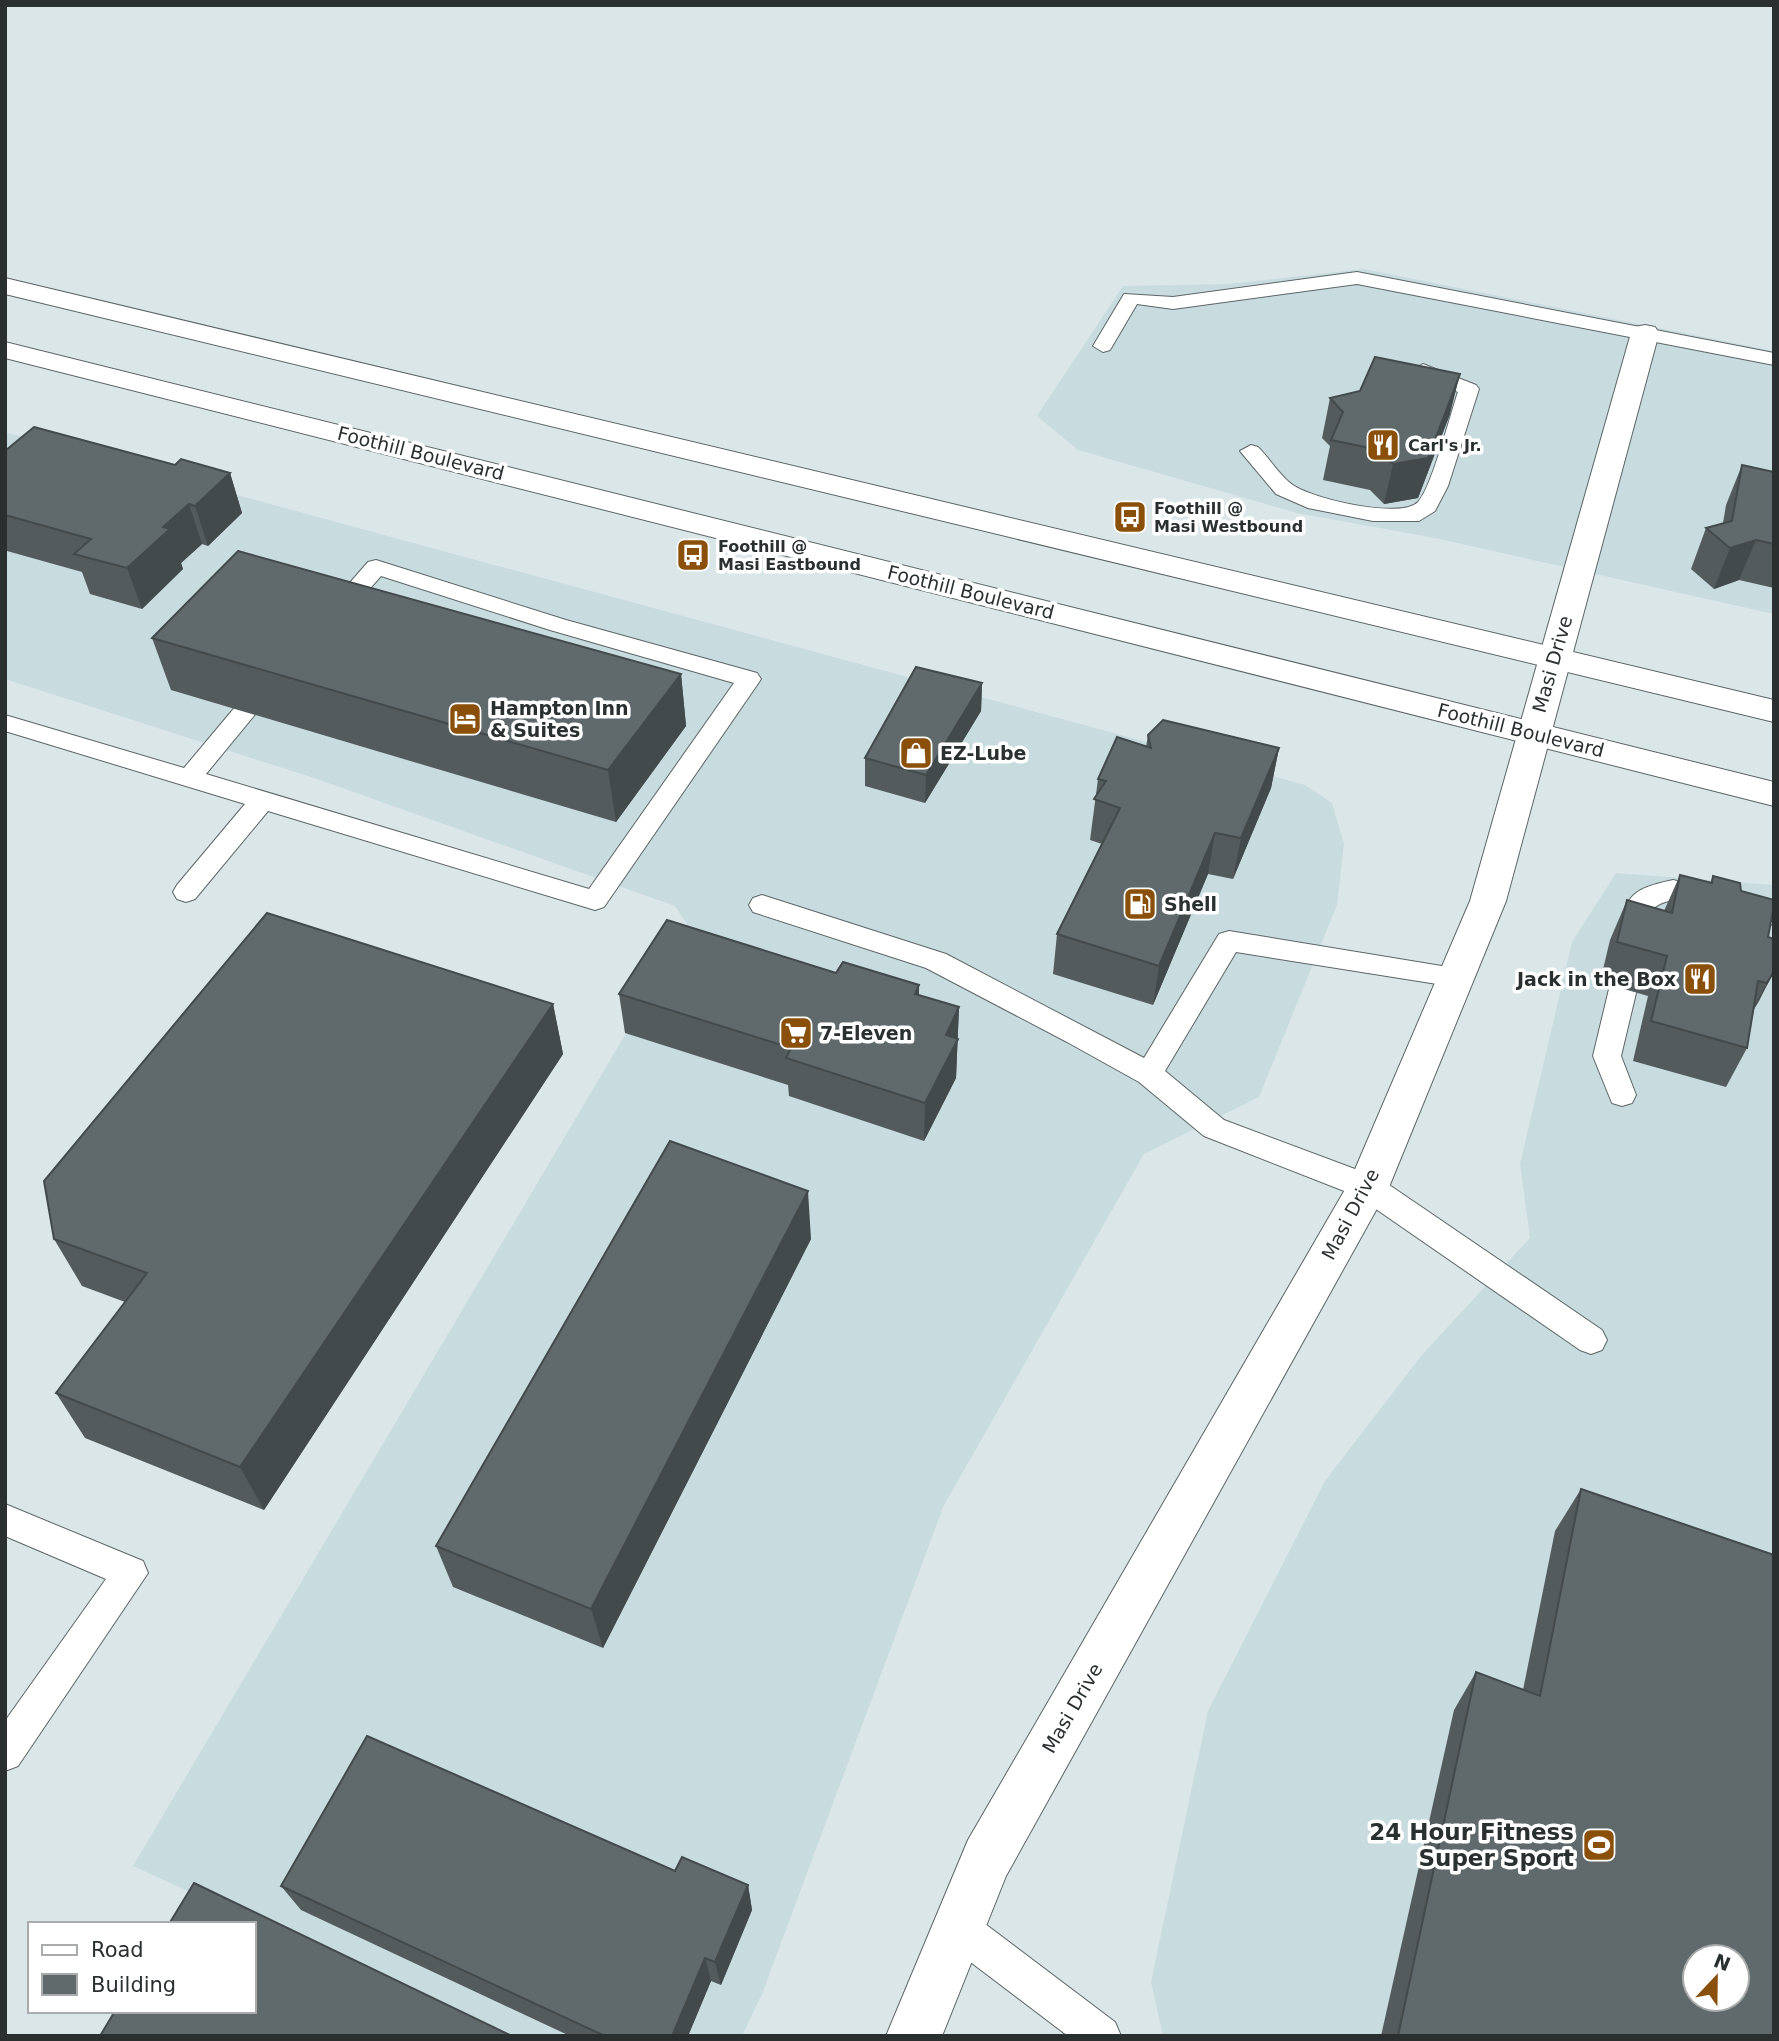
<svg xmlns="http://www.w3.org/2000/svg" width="1779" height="2041" font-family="'DejaVu Sans',sans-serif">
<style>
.built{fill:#c8dbdf;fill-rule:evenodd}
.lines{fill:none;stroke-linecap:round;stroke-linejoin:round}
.lane-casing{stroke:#5c6567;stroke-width:2}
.street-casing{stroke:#5c6567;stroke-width:2}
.primary-casing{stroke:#5c6567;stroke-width:2}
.lane{fill:#fff;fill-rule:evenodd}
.street{fill:#fff;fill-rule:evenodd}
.primary{fill:#fff;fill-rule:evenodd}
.wall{fill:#535b5d}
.shaded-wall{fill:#434a4c}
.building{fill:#606a6c;stroke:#434a4c;stroke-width:2;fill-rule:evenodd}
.labels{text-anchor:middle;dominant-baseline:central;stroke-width:7;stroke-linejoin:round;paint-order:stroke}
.far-poi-label{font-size:16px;font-weight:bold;fill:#2a2f2f;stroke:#fff;text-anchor:start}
.street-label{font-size:19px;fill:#2a2f2f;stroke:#fff}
.poi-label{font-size:19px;font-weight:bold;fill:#2a2f2f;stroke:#fff;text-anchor:start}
.near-poi-label{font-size:23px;font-weight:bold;fill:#2a2f2f;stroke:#fff;text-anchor:end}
</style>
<rect width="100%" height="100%" fill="#dbe6e8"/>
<path class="built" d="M1364,269L1774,351V614L1435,538L1297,513L1078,450L1037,416L1123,286L1229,284Z
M5,432L1305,785L1332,803L1344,844L1337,905L1259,1097L1144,1154L944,1505L762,1994L742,2036H504L133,1866L689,927L675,906L314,778L5,679Z
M1616,873L1774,885V2036H1163L1151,1982L1208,1711L1325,1481L1421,1356L1530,1238L1520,1164L1572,942ZM1695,1957H1737V1999H1695Z"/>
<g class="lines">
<defs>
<path id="lane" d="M1357,272L1774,353V365L1357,284L1173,309L1137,304L1110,350L1103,352L1093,346L1124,294L1173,297Z
M1423,364L1476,385L1479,389L1448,486L1435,511L1419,521H1373L1308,508L1276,494L1240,451L1251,445L1258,447C1269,458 1278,473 1290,483C1307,498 1401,520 1418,502C1432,487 1450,415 1458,392L1416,374L1413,370Z
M376,560L566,620L757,673L761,679L757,685L604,907L595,910L268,811L195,899L186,902L177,899L173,892L177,885L245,804L5,731V715L184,768L236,706H254L257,712L206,774L589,889L734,683L550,630L381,576L343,619H327L323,614L327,609L368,562Z
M1673,880L1774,905V925L1673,900C1638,907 1655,924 1642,948L1632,951L1622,948L1618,941C1626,897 1627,890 1673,880Z
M762,895L946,954L1144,1058L1219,934L1229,931L1466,970L1470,977L1466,984L1456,987L1236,952L1165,1071L1224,1120L1379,1178L1602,1330L1607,1340L1602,1350L1591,1354L1580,1350L1357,1196L1204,1136L1139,1082L1067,1042L926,968L753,912L749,905L753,898Z
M1623,979L1633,982L1637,989L1621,1056L1636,1095L1632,1103L1622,1106L1612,1103L1593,1056L1609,989L1613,982Z
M5,1504L143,1561L148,1573L18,1766L5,1771V1721L106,1579L5,1536Z
M958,1908L972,1914L1115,2022L1121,2036H1068L944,1942L938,1928L944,1914Z"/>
<path id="street" d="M1645,325L1655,327L1659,333L1506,901L1389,1187L1006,1876L942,2036H886L968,1840L1350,1181L1470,901L1631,333L1635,327Z"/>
<path id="primary" d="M5,278L1774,700V722L5,294Z
M5,342L1774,782V806L5,358Z"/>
</defs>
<use href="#lane" class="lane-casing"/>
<use href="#street" class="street-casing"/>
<use href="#primary" class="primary-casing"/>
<use href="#lane" class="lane"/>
<use href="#street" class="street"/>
<use href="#primary" class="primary"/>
</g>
<path class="wall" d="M1330,398L1450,414L1418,498L1384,504L1370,490L1323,480L1330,446L1322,438Z
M5,451L175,465L230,473L242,513L208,546L202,544L181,563L183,569L142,609L90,594L82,572L7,551L5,553Z
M1742,465L1774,472V588L1739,580L1714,589L1691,569L1706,528L1723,523L1726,505Z
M152,638L681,674L686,726L616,822L171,690Z
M982,683L981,711L925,803L865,786V758Z
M1148,735L1279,748L1271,788L1233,879L1208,874L1153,1005L1053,974L1057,934L1102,844L1090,840L1098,779L1146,747Z
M1680,875L1710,883L1713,876L1741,891L1768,937L1774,972L1754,1009L1747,1048L1726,1087L1633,1061L1648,996L1600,982L1610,940L1627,900L1664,911Z
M836,973L919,995L959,1007L956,1078L924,1141L789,1096L788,1085L625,1033L619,994Z
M553,1004L563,1054L264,1510L85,1438L56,1393L125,1302L82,1286L54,1239Z
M811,1239L603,1648L453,1587L436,1546Z
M1581,1489L1774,2036H1381L1454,1710L1476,1672L1523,1690L1555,1531Z
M675,1871L748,1885L752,1910L721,1985L711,1981L688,2036H570L301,1910L281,1886Z"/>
<path class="shaded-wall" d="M1460,374L1450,414L1418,498L1384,504L1393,464Z
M230,473L242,513L208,546L195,506Z
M189,504L202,544L181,563L183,569L142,609L127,568L163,527Z
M1756,540L1739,580L1714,589L1730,548Z
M681,674L686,726L616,822L608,770Z
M982,683L981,711L925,803L926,775Z
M1279,748L1271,788L1233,879L1241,838Z
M1215,833L1208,874L1153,1005L1159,966Z
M1774,971L1759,1001L1746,1022L1767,983Z
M919,985V1024L915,994Z
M553,1004L563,1054L264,1510L240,1467Z
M959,1007L956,1078L924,1141L925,1103L946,1035Z
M808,1191L811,1239L603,1648L591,1609Z
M748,1885L752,1910L721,1985L715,1962Z
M705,1958L711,1981L688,2036H672Z"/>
<path class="building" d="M1375,357L1460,374L1428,458L1393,464L1379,450L1331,440L1343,412L1330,398L1360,391Z
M34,427L175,465L181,459L230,473L195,506L189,504L163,527L170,529L127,568L74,554L91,539L5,515V451Z
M1742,465L1774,472V544L1756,540L1730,548L1706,528L1732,521Z
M238,551L681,674L608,770L152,638Z
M916,667L982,683L926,775L865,758Z
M1163,720L1279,748L1241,838L1215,833L1159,966L1057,934L1120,808L1094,799L1106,781L1098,779L1117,737L1151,748L1148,735Z
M1680,875L1712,883L1713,876L1740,883L1741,891L1774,900V906L1768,937L1774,939V971L1767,983L1758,981L1747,1048L1651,1021L1667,956L1617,942L1627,900L1672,913Z
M267,913L553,1004L240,1467L56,1393L147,1273L54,1239L44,1181Z
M667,920L836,973L843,962L919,985L915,994L959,1007L946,1035L958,1039L925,1103L786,1058L791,1048L619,994Z
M670,1141L808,1191L591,1609L436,1546Z
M1581,1489L1774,1555V2036H1398L1476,1672L1540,1696ZM1695,1957H1737V1999H1695Z
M367,1736L675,1871L682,1857L748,1885L715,1962L705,1958L672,2036H605L281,1886Z
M194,1883L512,2036H100L115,2011H254V1924H169Z"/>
<defs>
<symbol id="restaurant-square" viewBox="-11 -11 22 22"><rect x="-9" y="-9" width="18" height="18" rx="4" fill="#8a4f09" stroke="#fff"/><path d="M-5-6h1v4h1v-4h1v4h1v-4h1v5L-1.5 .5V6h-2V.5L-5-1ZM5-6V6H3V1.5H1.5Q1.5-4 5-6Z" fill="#fff"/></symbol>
<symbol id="bus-square" viewBox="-11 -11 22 22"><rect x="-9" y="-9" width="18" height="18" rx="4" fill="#8a4f09" stroke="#fff"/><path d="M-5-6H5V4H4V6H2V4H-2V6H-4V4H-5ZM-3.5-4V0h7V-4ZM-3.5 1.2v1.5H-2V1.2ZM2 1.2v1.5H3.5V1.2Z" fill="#fff"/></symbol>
<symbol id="hotel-square" viewBox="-11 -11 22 22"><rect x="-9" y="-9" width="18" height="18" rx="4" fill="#8a4f09" stroke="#fff"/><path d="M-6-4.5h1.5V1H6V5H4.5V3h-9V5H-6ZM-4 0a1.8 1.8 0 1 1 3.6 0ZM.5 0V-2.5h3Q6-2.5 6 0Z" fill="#fff"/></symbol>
<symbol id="shop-square" viewBox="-11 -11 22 22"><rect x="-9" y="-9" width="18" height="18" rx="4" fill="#8a4f09" stroke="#fff"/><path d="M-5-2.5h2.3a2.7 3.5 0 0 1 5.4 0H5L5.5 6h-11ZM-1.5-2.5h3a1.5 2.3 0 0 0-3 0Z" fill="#fff"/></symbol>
<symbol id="fuel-square" viewBox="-11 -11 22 22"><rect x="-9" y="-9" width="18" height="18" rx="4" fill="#8a4f09" stroke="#fff"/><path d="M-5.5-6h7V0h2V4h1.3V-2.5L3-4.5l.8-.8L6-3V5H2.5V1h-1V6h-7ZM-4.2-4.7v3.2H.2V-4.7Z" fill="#fff"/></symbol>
<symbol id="supermarket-square" viewBox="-11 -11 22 22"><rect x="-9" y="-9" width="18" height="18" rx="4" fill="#8a4f09" stroke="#fff"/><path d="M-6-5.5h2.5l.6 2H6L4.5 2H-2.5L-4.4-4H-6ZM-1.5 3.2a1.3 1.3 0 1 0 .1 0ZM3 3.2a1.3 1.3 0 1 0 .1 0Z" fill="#fff"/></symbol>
<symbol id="stadium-square" viewBox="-11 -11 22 22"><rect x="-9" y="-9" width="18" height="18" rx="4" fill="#8a4f09" stroke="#fff"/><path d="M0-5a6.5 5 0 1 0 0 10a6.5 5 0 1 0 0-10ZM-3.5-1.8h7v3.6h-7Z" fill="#fff"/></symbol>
</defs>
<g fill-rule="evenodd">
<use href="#restaurant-square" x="1364" y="426" width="38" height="38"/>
<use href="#bus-square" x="1111" y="498" width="38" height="38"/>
<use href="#bus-square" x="674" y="536" width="38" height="38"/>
<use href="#hotel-square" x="446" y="700" width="38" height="38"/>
<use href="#shop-square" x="897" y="734" width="38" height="38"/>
<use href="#fuel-square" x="1121" y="885" width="38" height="38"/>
<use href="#restaurant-square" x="1681" y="960" width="38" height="38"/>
<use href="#supermarket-square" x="777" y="1014" width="38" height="38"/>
<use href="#stadium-square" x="1580" y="1826" width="38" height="38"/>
</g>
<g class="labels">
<g class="far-poi-label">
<text x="1408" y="445">Carl's Jr.</text>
<text x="1154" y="508">Foothill @<tspan x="1154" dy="18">Masi Westbound</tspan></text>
<text x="718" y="546">Foothill @<tspan x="718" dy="18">Masi Eastbound</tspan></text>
</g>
<g class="street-label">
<text transform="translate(421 453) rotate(14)">Foothill Boulevard</text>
<text transform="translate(971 592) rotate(14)">Foothill Boulevard</text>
<text transform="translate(1552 664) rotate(-74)">Masi Drive</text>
<text transform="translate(1521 730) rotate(14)">Foothill Boulevard</text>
<text transform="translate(1350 1214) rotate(-62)">Masi Drive</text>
<text transform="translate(1072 1708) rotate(-60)">Masi Drive</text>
</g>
<g class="poi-label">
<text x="490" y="708">Hampton Inn<tspan x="490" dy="22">&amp; Suites</tspan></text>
<text x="940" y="753">EZ-Lube</text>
<text x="1164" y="904">Shell</text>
<text x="1676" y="979" text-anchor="end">Jack in the Box</text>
<text x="820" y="1033">7-Eleven</text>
</g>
<g class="near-poi-label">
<text x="1574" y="1832">24 Hour Fitness<tspan x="1574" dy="26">Super Sport</tspan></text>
</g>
</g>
<rect width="1779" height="2041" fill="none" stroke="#2a2f2f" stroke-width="14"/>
<rect x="28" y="1922" width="228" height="91" fill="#ffffff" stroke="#aaacac" stroke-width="2"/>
<rect x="42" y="1945" width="35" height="10" fill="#ffffff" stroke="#aaacac" stroke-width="2"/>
<text x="91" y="1957" font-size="21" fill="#2a2f2f">Road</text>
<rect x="42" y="1974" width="35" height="21" fill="#606a6c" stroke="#aaacac" stroke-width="2"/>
<text x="91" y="1992" font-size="21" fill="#2a2f2f">Building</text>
<g transform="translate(1716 1978) rotate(22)"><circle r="33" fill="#ffffff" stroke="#aaacac" stroke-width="2"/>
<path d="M0-5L12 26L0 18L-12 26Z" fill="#8a4f09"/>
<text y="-10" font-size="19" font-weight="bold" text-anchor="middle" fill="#2a2f2f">N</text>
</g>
</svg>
